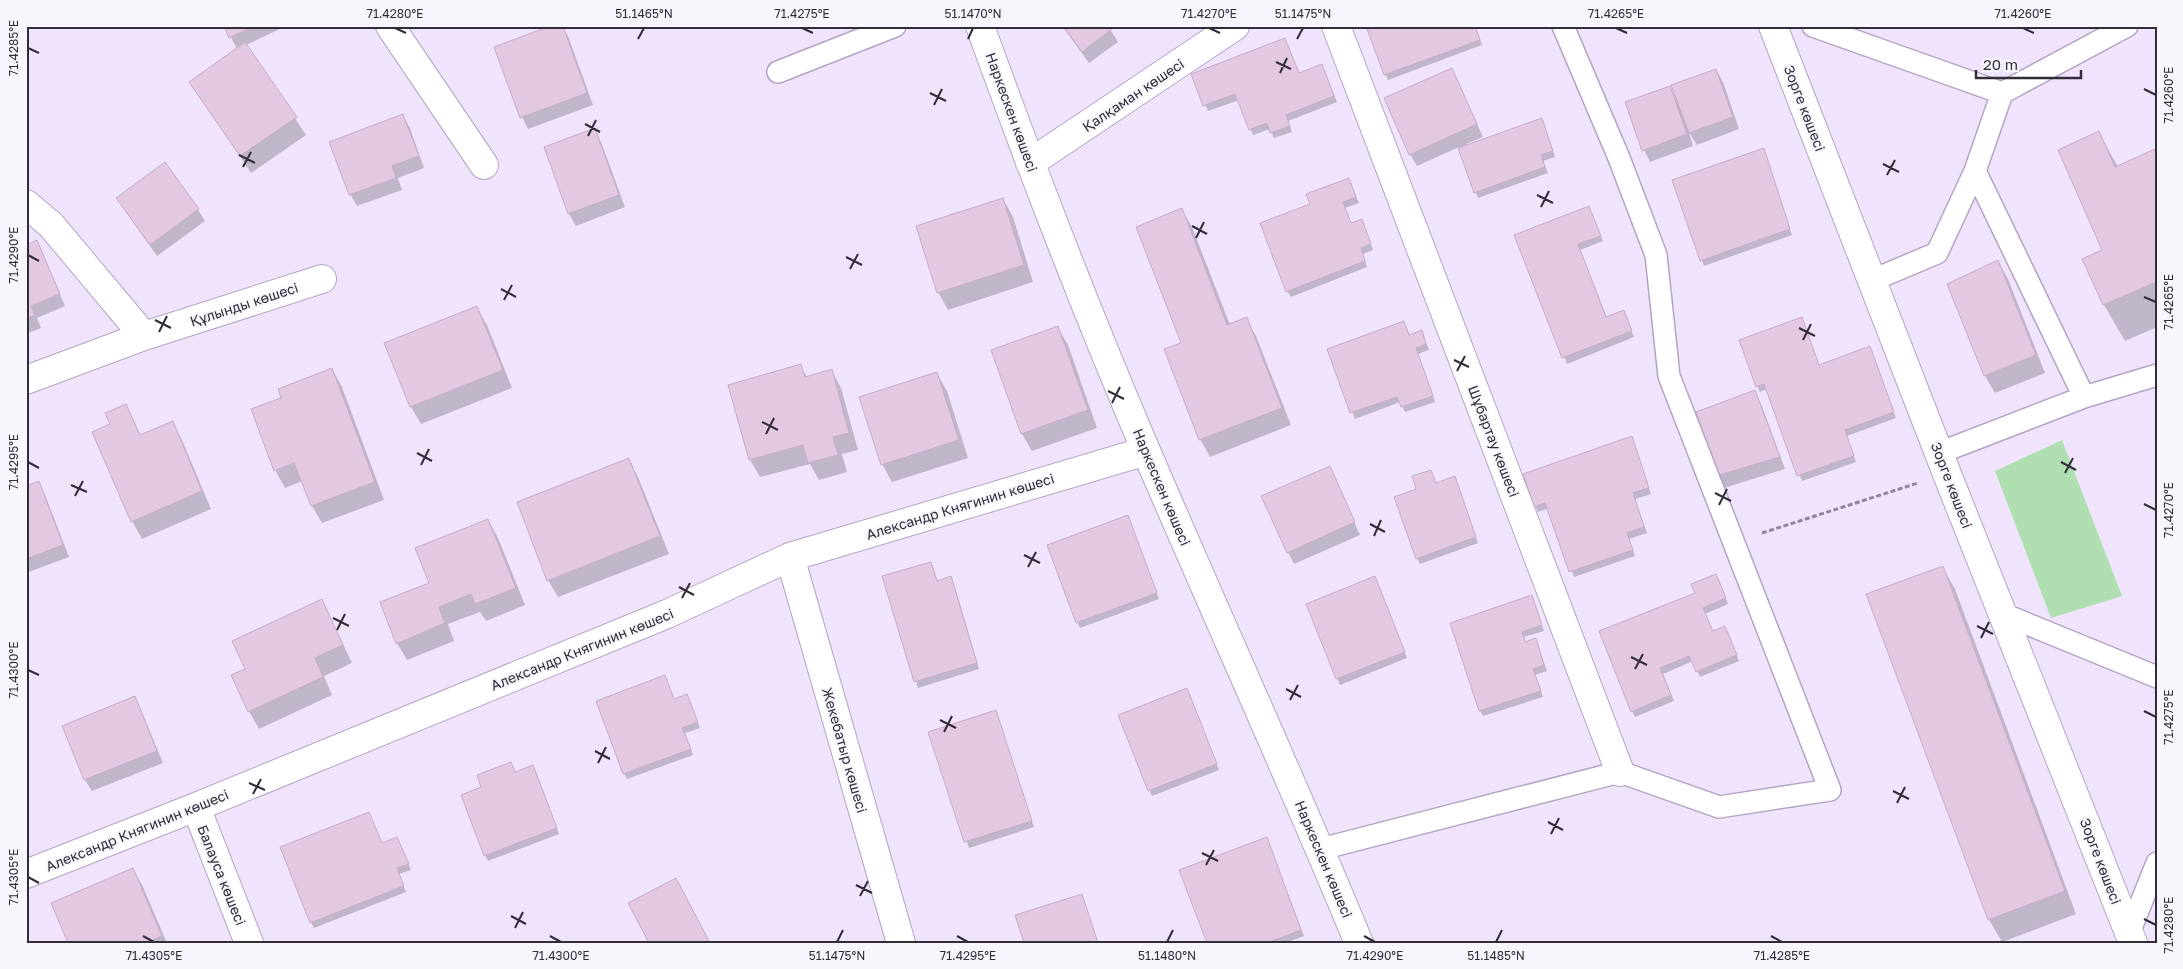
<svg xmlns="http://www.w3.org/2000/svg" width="2183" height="969" font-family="'Golos Text',sans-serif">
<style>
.green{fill:#afdfb0}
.shadow{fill:#0003}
.building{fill:#e2c8e1;stroke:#c6acc6}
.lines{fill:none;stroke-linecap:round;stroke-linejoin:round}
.lane-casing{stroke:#b3a5c3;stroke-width:24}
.street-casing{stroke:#b3a5c3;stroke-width:30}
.path{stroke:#8f8699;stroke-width:3;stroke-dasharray:5 2.5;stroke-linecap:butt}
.lane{stroke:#fff;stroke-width:21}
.street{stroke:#fff;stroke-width:28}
.ticks{fill:none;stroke:#312c38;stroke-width:2}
.labels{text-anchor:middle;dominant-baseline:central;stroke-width:4;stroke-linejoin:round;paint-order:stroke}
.street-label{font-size:14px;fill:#312c38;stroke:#f8f5fc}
.neatline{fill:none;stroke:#312c38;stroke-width:2}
.ticks-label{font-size:12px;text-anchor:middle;fill:#312c38}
</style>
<rect width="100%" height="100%" fill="#f0e4fd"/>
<path class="green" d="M2062,440L2122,596L2051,618L1995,471Z"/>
<path class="shadow" d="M225,26H286L246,45L306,135L251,173L190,82L237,49Z
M562,26L568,36L593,105L528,129L522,117Z
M1062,26H1108L1118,42L1089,63Z
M1367,26H1475L1482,45L1388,80Z
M1285,40L1299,74L1322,66L1337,102L1288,121L1292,132L1274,138L1270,129L1253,135L1239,100L1208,111L1193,74Z
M1452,69L1483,137L1466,144L1467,146L1544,125L1555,157L1543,161L1548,173L1478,198L1459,147L1417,166L1410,154Z
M1716,70L1723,82L1739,129L1697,145L1689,132L1693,146L1650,162L1644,150L1670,87L1676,99Z
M403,116L410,128L424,168L398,178L402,190L357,206L350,194Z
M594,130L601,142L625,207L576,226L569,214L545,148Z
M2099,133L2118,167L2157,149V327L2125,341L2104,305L2084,259L2104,251Z
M1763,150L1792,235L1704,266L1673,180Z
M1348,179L1359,203L1345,208L1351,224L1364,226L1373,250L1363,254L1367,267L1291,297L1287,291L1311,205Z
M117,199L198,210L205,221L157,256Z
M1003,199L1013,217L1033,282L948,310L938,292Z
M1589,207L1603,241L1580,250L1607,318L1626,317L1634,337L1567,364L1516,235Z
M1182,210L1192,227L1230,325L1246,319L1256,336L1291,425L1210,457L1200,439L1182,343Z
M37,242L65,306L37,318L41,328L26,334V246Z
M1998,261L2008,279L2045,373L1995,393L1985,376L1949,284Z
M477,308L487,325L512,388L421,424L411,407Z
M1404,322L1410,336L1421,332L1424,337L1429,350L1418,354L1435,402L1405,412L1400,402L1355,419L1329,350Z
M1058,328L1068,345L1097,428L1032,451L1022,434L993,351Z
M1870,347L1896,418L1847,436L1856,462L1802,481L1767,389L1760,392L1757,386Z
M800,366L807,377L831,370L841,388L858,450L842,454L847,472L819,480L810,464L760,477L750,460L729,386Z
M332,369L342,387L384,500L322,523L312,506L302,481L285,488L275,470L282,398Z
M937,374L947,391L968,458L892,482L882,464Z
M1754,392L1761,404L1785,469L1724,488L1717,476Z
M126,405L141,436L172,423L182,440L211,509L142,539L132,521L111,425Z
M1631,437L1651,494L1635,499L1647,533L1629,539L1635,556L1574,577L1549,508L1538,512L1535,506Z
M628,459L638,477L669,554L558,597L548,580Z
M1330,467L1360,535L1294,564L1288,552Z
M1430,471L1436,484L1454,477L1478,543L1420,564L1417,558Z
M38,483L45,495L69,557L26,573V487Z
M488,520L498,538L525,605L486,621L480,612L448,624L454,641L407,660L397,643L431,583Z
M1130,522L1159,599L1080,628L1077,622Z
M931,563L938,582L951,578L954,584L979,669L918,688L884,577Z
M1942,567L1955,589L2076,914L2002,942L1989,920L1867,595Z
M1375,578L1407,658L1340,685L1308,604Z
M1719,581L1728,604L1705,614L1713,632L1728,633L1739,661L1700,677L1693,661L1663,674L1674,701L1635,717L1632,711L1696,594Z
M1532,597L1544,631L1524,637L1526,643L1538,646L1547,671L1535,675L1543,697L1483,716L1480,711Z
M322,600L352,663L324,676L332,695L259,729L249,711L246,670Z
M1187,689L1219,770L1152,796L1149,790Z
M687,695L700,728L685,733L693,755L627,779L624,773L674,700Z
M134,698L141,710L163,763L92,791L85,780L64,726Z
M995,711L1034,827L969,848L930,733Z
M536,772L559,834L488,861L485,855L515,773Z
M397,838L411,870L399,874L406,892L314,928L311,922L382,844Z
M1267,839L1304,936L1285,943H1208Z
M133,869L143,887L167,943H70Z"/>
<path class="building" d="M224,26H254L229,38Z
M550,26H563L587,93L520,118L494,47Z
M1063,26H1110L1112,29L1082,52Z
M1366,26H1475L1480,40L1384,75Z
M1285,38L1299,73L1322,64L1334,96L1286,115L1290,126L1270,133L1267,123L1249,130L1235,94L1203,106L1191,74Z
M245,42L297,117L240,156L189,82Z
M1452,68L1477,124L1409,155L1384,98Z
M1716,69L1733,117L1689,133L1671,85Z
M1670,86L1687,134L1642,151L1625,102Z
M403,114L419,156L392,166L396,178L349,195L329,142Z
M1542,118L1553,151L1541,155L1545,167L1474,193L1458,148Z
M595,128L619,195L568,214L544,147Z
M2099,131L2115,167L2157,148V282L2103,305L2082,259L2102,250L2058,150Z
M1764,148L1790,229L1700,261L1672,180Z
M165,162L199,209L150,245L116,198Z
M1349,178L1356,197L1343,202L1351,223L1362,219L1371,244L1361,248L1365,261L1286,292L1260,223L1310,204L1306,194Z
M1003,198L1024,265L937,293L916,226Z
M1589,206L1601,236L1578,244L1606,317L1624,310L1632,331L1562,358L1514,235Z
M1182,208L1227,325L1247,317L1282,408L1199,440L1164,349L1181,343L1136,227Z
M37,240L60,294L31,306L35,315L26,319V245Z
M1998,260L2036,355L1984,376L1947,284Z
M477,306L503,370L410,407L384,343Z
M1802,317L1819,365L1870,346L1894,412L1845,430L1854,456L1797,476L1764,384L1756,387L1739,340Z
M1404,321L1409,335L1422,330L1426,344L1416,348L1433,396L1401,407L1397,397L1350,413L1327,349Z
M1058,326L1088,410L1021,434L991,350Z
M801,364L805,377L832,369L849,433L833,437L838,455L808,463L803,445L749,460L728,385Z
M332,368L375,482L311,506L294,463L274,471L251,409L281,398L278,389Z
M937,372L959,440L881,465L859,397Z
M1755,390L1780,457L1716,476L1696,412Z
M126,404L140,435L173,421L202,491L131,522L92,432L110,424L105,413Z
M1632,436L1649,488L1633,493L1644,527L1627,533L1633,550L1569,572L1545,503L1534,507L1523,474Z
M629,458L660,536L547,581L517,502Z
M1330,466L1355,522L1287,553L1261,496Z
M1431,470L1436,483L1455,476L1476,537L1416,559L1394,497L1416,489L1412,476Z
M39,481L63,545L26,559V486Z
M1128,515L1157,593L1076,623L1047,545Z
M488,519L516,588L475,604L471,594L439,607L445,623L396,644L380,602L429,583L415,548Z
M931,562L937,581L951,576L977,663L914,682L882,576Z
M1943,566L2065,891L1988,920L1866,594Z
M1716,574L1726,598L1703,608L1713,631L1725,626L1737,655L1696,672L1689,656L1660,668L1671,695L1631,712L1599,631L1695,593L1691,584Z
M1375,576L1405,652L1336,679L1306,604Z
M1532,595L1542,625L1522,632L1525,642L1536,638L1544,665L1533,669L1541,691L1479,711L1450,623Z
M322,599L343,645L315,658L323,677L248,712L231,675L245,669L232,641Z
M665,675L674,699L687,694L698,722L682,728L691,749L623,774L596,701Z
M1187,688L1217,764L1148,791L1118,715Z
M135,696L157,751L84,780L62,726Z
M996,710L1032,821L964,842L928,732Z
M511,762L515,772L533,765L557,828L484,856L461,795L481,787L477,775Z
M369,812L382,843L397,837L409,864L397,868L404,886L310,923L280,847Z
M1267,837L1301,930L1267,943H1207L1179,870Z
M133,868L162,936L146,943H68L51,903Z
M676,878L710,943H649L628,903Z
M1082,894L1098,943H1024L1015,915Z"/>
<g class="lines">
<defs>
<path id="lane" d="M1813,26L2002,93L2127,26
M778,72L895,26
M1975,171L2084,397
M1873,280L1937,253L1975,171L2002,93
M1939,453L2084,397L2157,375
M2003,614L2157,677
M1321,849L1620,772L1719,807L1830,790L1669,376L1656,255L1619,158L1563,26
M2129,933L2157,863"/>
<path id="street" d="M390,26L484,165
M980,26C1032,170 1087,313 1147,453C1217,617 1291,778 1359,943
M1336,26L1620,772
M1773,26L1947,474L2133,943
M1030,163L1235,26
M26,204L51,225L144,336
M26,380L144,336L322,279
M790,557L901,943
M196,807L249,943
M26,874L196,807L667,614L790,557L1146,451"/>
</defs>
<use href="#lane" class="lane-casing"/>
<use href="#street" class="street-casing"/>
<path class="path" d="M1762,533L1918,483"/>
<use href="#lane" class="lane"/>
<use href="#street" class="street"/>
</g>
<path class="ticks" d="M395,28L406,33M802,28L813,33M1209,28L1220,33M1616,28L1627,33M2023,28L2034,33M638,39L644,28M968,39L973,28M1297,39L1303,28M28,48L39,53M1276,62L1291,69M1280,73L1287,58M2144,89L2156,95M930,93L946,101M934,105L942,89M585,124L600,132M588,136L596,120M239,155L255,163M1883,164L1899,172M243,167L251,152M1887,175L1895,160M1537,195L1553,203M1541,207L1549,191M1192,226L1207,234M1196,238L1204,222M28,255L39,261M846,257L862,265M850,269L858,254M501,289L516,297M2144,297L2156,302M504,300L512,285M155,320L171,328M1799,328L1815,336M159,332L167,316M1803,340L1811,324M1454,360L1469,367M1457,371L1465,356M1108,391L1124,399M1112,403L1120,387M762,422L778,430M766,434L774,418M417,453L432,461M28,462L39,468M2061,462L2076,470M421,465L429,449M2065,473L2073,458M71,485L87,492M1715,493L1731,501M75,496L83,481M2144,504L2156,510M1719,505L1727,489M1370,524L1385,532M1374,536L1381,520M1024,555L1040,563M1028,567L1036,552M679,587L694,595M682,598L690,583M333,618L349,626M1977,626L1993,634M337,630L345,614M1981,638L1989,622M1631,657L1647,665M1635,669L1643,654M28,670L39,675M1286,689L1301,697M1290,700L1298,685M2144,711L2156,717M940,720L956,728M944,732L952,716M595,751L610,759M598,763L606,747M249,783L265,790M1893,791L1909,799M253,794L261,779M1897,803L1905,787M1548,822L1563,830M1551,834L1559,818M1202,853L1218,861M1206,865L1214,850M28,877L39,883M856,885L872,893M860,896L868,881M511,916L526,924M2144,919L2156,925M515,928L523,912M143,936L154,942M550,936L561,942M957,936L968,942M1364,936L1375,942M1771,936L1782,942M837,942L843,930M1167,942L1173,930M1496,942L1502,930"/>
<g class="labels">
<g class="street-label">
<text transform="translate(1133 95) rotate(-34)">Қалқаман көшесі</text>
<text transform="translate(1805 108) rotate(69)">Зорге көшесі</text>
<text transform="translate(1012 112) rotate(70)">Наркескен көшесі</text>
<text transform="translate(244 304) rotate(-18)">Құлынды көшесі</text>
<text transform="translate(1494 441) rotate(69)">Шұбартау көшесі</text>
<text transform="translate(1952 485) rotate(69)">Зорге көшесі</text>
<text transform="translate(1162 487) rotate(67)">Наркескен көшесі</text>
<text transform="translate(960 506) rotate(-17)">Александр Княгинин көшесі</text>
<text transform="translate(582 649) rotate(-22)">Александр Княгинин көшесі</text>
<text transform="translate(845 750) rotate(74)">Жекебатыр көшесі</text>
<text transform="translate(137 830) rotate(-22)">Александр Княгинин көшесі</text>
<text transform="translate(1324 859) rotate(67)">Наркескен көшесі</text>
<text transform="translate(2101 861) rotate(69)">Зорге көшесі</text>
<text transform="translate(222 875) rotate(68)">Балауса көшесі</text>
</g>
</g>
<rect width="2183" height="969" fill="none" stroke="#f8f5fc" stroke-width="55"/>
<path d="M1976 70v8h105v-8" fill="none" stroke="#312c38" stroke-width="2.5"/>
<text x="1983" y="70" font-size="15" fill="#312c38" stroke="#f8f5fc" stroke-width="4" paint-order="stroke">20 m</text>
<rect x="28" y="28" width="2128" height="914" class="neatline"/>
<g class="ticks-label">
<text x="395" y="18">71.4280°E</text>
<text x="644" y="18">51.1465°N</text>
<text x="802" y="18">71.4275°E</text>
<text x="973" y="18">51.1470°N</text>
<text x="1209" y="18">71.4270°E</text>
<text x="1303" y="18">51.1475°N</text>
<text x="1616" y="18">71.4265°E</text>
<text x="2023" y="18">71.4260°E</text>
<text transform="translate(14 48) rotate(-90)" y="4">71.4285°E</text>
<text transform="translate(2169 95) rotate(-90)" y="4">71.4260°E</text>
<text transform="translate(14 255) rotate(-90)" y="4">71.4290°E</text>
<text transform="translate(2169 302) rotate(-90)" y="4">71.4265°E</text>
<text transform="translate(14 462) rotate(-90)" y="4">71.4295°E</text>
<text transform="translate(2169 510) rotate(-90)" y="4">71.4270°E</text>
<text transform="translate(14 670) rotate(-90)" y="4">71.4300°E</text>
<text transform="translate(2169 717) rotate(-90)" y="4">71.4275°E</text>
<text transform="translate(14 877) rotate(-90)" y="4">71.4305°E</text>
<text transform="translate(2169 925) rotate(-90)" y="4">71.4280°E</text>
<text x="154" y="960">71.4305°E</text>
<text x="561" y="960">71.4300°E</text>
<text x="837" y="960">51.1475°N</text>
<text x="968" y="960">71.4295°E</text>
<text x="1167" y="960">51.1480°N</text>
<text x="1375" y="960">71.4290°E</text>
<text x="1496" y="960">51.1485°N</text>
<text x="1782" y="960">71.4285°E</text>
</g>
</svg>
